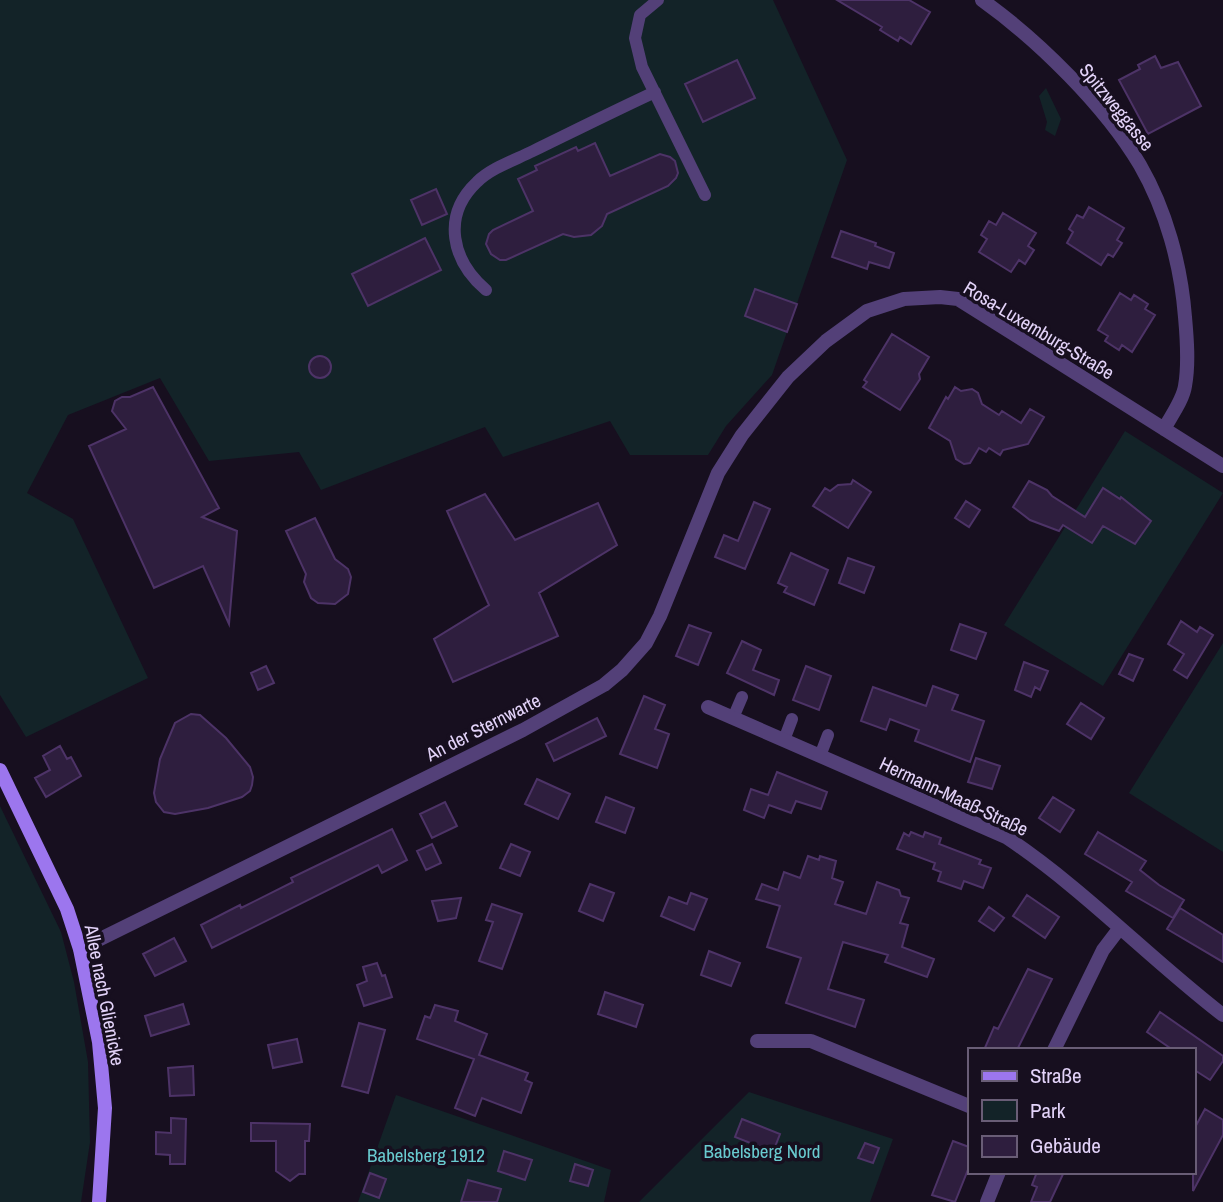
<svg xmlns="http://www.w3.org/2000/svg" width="1223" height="1202" font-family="'Archivo Narrow',sans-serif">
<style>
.green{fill:#132328}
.building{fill:#2e1e3e;stroke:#4d3367;stroke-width:2}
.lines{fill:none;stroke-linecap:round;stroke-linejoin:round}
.lane{stroke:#534078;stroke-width:12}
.street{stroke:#534078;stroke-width:14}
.secondary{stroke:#9c76ee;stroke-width:14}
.labels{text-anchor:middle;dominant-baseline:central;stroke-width:7;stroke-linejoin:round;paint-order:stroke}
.street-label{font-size:19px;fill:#e3d3f9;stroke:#170f1f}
.park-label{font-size:19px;fill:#69cbd0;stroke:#170f1f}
</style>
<rect width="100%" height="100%" fill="#170f1f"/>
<path class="green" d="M0,0H773L847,160L772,375L726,426L708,455H630L610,421L503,457L485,427L321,490L299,452L209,461L160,378L68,415L27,493L73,519L148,678L26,737L0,695Z
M1046,88L1061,119L1055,136L1045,130L1047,122L1039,96Z
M1125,431L1223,493L1103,686L1004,625Z
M1223,643V852L1129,793Z
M0,806L61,932L74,982L88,1062L90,1142L81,1202H0Z
M749,1092L893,1139L870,1202H639Z
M396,1095L611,1170L604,1202H358Z"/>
<path class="building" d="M837,0H909L930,12L911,44L900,37L898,41L880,30L882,27Z
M1155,56L1161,68L1178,62L1201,106L1148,134L1119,80L1140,69L1138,65Z
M737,60L755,98L703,122L685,84Z
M595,143L610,176L660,154L670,157L675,161L678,173L676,178L668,186L607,214L602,226L591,235L574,237L563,234L506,260H500L491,254L486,244L489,234L493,230L533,211L518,179L537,170L535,166L576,147L578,151Z
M436,189L447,214L422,225L411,200Z
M1089,207L1124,228L1117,240L1122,243L1113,257L1108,254L1101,265L1067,243L1073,232L1069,229L1077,215L1083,218Z
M1003,213L1036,233L1028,246L1034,250L1025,264L1019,260L1011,272L979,252L987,239L981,235L989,221L996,225Z
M841,231L876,243L875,246L894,253L889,268L869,262L867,269L832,257Z
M425,238L441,270L368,306L352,274Z
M755,289L797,304L787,332L745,316Z
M1120,293L1131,300L1134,295L1148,304L1145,309L1155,315L1132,352L1122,345L1119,350L1105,341L1108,336L1098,330Z
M892,334L929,357L919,374L920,379L900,410L863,387L867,382L864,380Z
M309 367a11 11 0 1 1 22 0a11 11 0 1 1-22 0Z
M153,387L219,508L202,517L237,531L229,624L203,566L154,588L89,446L126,429L112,411L115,401L122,397H130Z
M955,387L961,391L972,389L978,393L982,404L999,415L1002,411L1021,423L1030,409L1044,417L1028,444L1003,450L1000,455L989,448L986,452L979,448L970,463L964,464L956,459L950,441L929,428L946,397L948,399Z
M853,480L871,492L848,528L813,506L825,488L830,491L838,485L851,484Z
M1029,481L1047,490L1052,496L1085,517L1103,488L1120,499L1121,497L1151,521L1135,544L1103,526L1092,543L1063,525L1059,531L1030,520L1013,507Z
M485,494L515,540L598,503L617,545L539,593L558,636L453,682L434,639L489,605L447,511Z
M966,501L980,510L969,527L955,518Z
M754,502L770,509L745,569L715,557L724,535L738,541Z
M315,518L335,559L348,569L351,577L348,594L335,604L318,603L311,598L304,582L306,574L286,531Z
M791,553L828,570L814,605L784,592L787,587L778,583Z
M848,558L874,567L864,593L839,583Z
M1181,621L1197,632L1200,627L1213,635L1187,678L1174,670L1184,654L1168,644Z
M960,624L986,633L976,659L951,650Z
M689,625L711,633L698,665L676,656Z
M742,641L761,650L753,670L779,680L774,695L727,673Z
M1129,654L1143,659L1133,681L1119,674Z
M1024,662L1048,671L1040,690L1035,687L1031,697L1015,690Z
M266,666L274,683L258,690L251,673Z
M806,666L831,676L819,710L793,700Z
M933,686L958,695L952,710L984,721L970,762L915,741L919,730L890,719L886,730L861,721L873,687L926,706Z
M644,696L665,705L655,729L669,734L657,768L620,754Z
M1081,703L1104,718L1091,739L1067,724Z
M191,714L200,715L226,738L250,767L253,777L252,785L250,791L242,797L208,808L175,814L164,812L156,802L154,793L160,759L175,723Z
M597,718L606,736L554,761L546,744Z
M60,746L67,759L71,757L81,776L46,797L35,778L50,770L43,756Z
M976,758L1000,766L992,789L968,782Z
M777,772L827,792L821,809L796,801L791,813L769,805L764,818L744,810L751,789L768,795Z
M537,779L570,794L558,819L525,804Z
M606,797L634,808L625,833L596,822Z
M1053,797L1074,810L1060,832L1039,818Z
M445,802L457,826L432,838L420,814Z
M392,829L407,860L382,873L378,865L212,948L201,925L240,905L241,908L293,882L291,878Z
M911,832L923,837L925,832L941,838L939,844L981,860L979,864L991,868L983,888L964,881L961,889L938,881L941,872L933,869L935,863L897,849L904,833L909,836Z
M1098,832L1146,861L1140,870L1159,885L1184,900L1173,918L1126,891L1132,882L1085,854Z
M432,844L441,863L426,870L417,851Z
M511,844L530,852L520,876L500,868Z
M808,856L819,860L820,856L836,861L832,878L843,882L835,904L866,914L877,882L899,890L901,896L909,898L900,923L908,925L902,947L934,959L927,977L885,962L888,955L843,942L828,989L864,1000L855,1027L786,1003L801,958L767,947L780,906L756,899L762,884L778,890L784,872L800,878Z
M590,884L614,893L603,921L579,911Z
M691,893L707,899L694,930L661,916L669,897L687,904Z
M1027,895L1059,917L1045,938L1013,916Z
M461,898L456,918L438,921L432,901Z
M492,904L522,914L502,969L479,961L493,922L486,920Z
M989,907L1004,918L994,931L979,921Z
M1180,908L1223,935V962L1167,929Z
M174,938L186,961L155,976L143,954Z
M709,951L740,963L731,986L701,975Z
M377,963L382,976L385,975L392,997L364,1006L357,985L367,981L363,967Z
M1028,969L1052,979L1017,1050H984L994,1027L998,1029Z
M605,992L643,1005L636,1027L598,1014Z
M183,1004L189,1024L151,1036L145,1016Z
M435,1005L458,1011L455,1021L487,1034L479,1055L528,1073L525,1080L532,1083L521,1113L482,1098L475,1116L455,1108L474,1059L417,1039L425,1016L430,1018Z
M1160,1012L1223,1056V1061L1210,1080L1193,1069V1050H1173L1147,1032Z
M359,1023L385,1030L368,1093L342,1086Z
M297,1039L302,1062L273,1068L268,1045Z
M193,1066L194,1095L170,1096L168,1068Z
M1205,1109L1223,1120V1135L1193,1191V1131Z
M171,1118L186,1119L185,1164H170V1155L156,1154V1132L171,1133Z
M742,1119L780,1134L773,1152L735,1137Z
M251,1123L310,1124L309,1141H305V1174H299L290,1181L276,1171V1141H251Z
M953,1141L969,1147V1167L955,1202L932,1195Z
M865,1143L879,1148L873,1163L858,1158Z
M504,1151L532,1160L525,1180L498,1171Z
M575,1164L593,1170L588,1186L570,1181Z
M1037,1172H1064L1050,1202H1031L1037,1187L1032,1185Z
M370,1173L386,1179L379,1198L363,1192Z
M468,1180L501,1189L497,1202H461Z"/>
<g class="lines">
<path class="lane" d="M658,0L640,15L635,38L642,67L705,195
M486,290C452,261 441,216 477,182C491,168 515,160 533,151C574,131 614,111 655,92
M733,718L742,697
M784,740L792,719
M820,756L828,735"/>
<path class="street" d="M982,0C1038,40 1105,106 1140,165C1166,210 1181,265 1185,317C1187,339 1189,364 1185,386C1183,400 1171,416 1164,429
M708,707L1006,837C1084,889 1149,958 1223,1015
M80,949L523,730L604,685L622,670L646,643L660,616L718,473L742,435L788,377L826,341L867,311L904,299L940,297L958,299L1223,466
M757,1041H811L969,1106
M1054,1050L1103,950L1119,929
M987,1202L999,1172"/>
<path class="secondary" d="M0,770L67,909L80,949L99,1042L105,1108L99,1202"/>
</g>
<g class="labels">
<g class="street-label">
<text transform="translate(1117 107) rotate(51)">Spitzweggasse</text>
<text transform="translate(1039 330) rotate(31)">Rosa-Luxemburg-Straße</text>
<text transform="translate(483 727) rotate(-27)">An der Sternwarte</text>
<text transform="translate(954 796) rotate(25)">Hermann-Maaß-Straße</text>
<text transform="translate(105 995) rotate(79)">Allee nach Glienicke</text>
</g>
<g class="park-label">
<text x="762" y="1151">Babelsberg Nord</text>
<text x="426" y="1155">Babelsberg 1912</text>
</g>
</g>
<rect x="968" y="1048" width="228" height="126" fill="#170f1f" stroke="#695d76" stroke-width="2"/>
<rect x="982" y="1071" width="35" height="10" fill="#9c76ee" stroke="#695d76" stroke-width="2"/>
<text x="1030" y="1083" font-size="21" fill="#e3d3f9">Straße</text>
<rect x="982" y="1100" width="35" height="21" fill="#132328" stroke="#695d76" stroke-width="2"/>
<text x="1030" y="1118" font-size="21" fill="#e3d3f9">Park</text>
<rect x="982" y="1136" width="35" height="21" fill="#2e1e3e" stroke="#695d76" stroke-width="2"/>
<text x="1030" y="1153" font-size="21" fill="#e3d3f9">Gebäude</text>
</svg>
